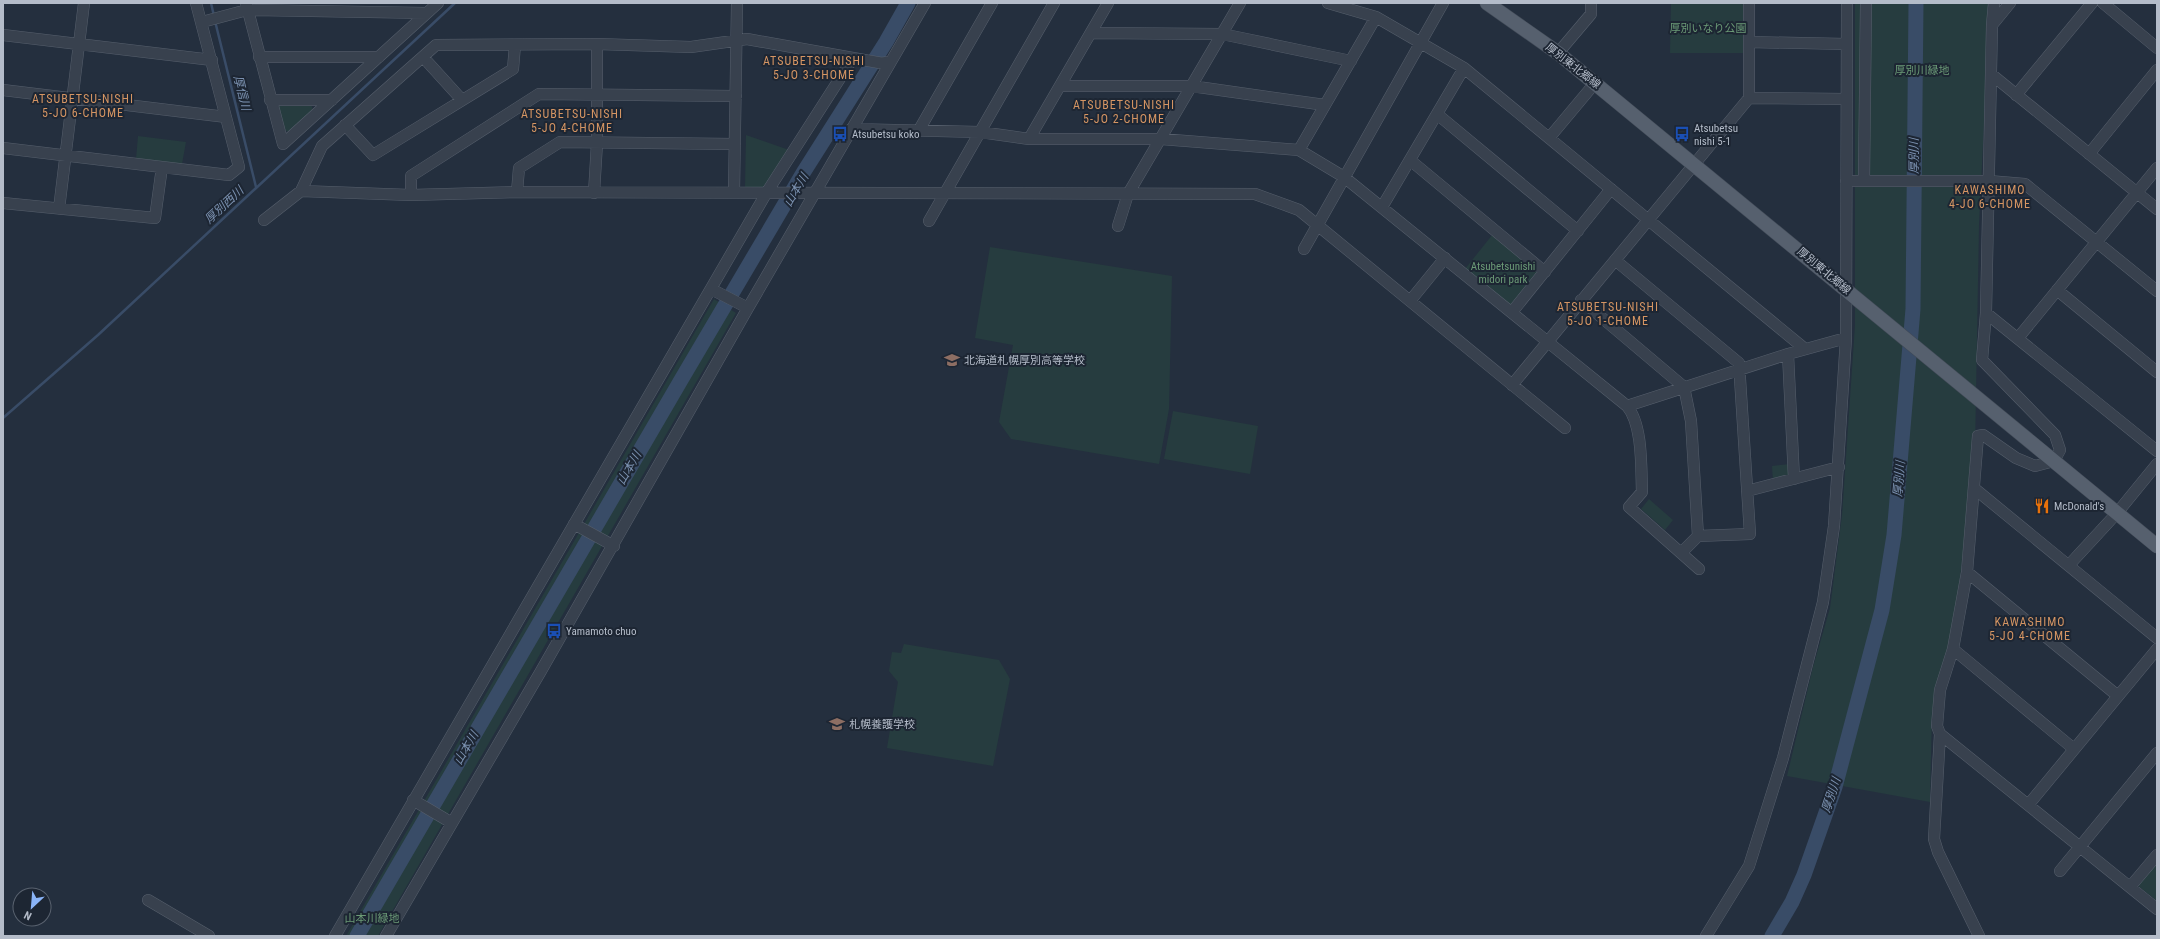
<svg xmlns="http://www.w3.org/2000/svg" width="2160" height="939" font-family="'Roboto Condensed','Noto Sans JP',sans-serif">
<style>
.green{fill:#263c3f}
.lines{fill:none;stroke-linecap:round;stroke-linejoin:round}
.stream{stroke:#394c67;stroke-width:2.5}
.river{stroke:#394c67;stroke-width:15}
.minor-casing{stroke:#565f6c;stroke-width:12}
.major-casing{stroke:#414a57;stroke-width:15}
.minor{stroke:#38414e;stroke-width:11}
.major{stroke:#56606e;stroke-width:14}
.labels{text-anchor:middle;dominant-baseline:central;stroke-width:4;stroke-linejoin:round;paint-order:stroke}
.park-label{font-size:11px;fill:#6b9a76;stroke:#1d2633}
.street-label{font-size:11px;fill:#b4bcc9;stroke:#1d2633}
.poi-label{font-size:11px;fill:#b4bcc9;stroke:#1d2633;text-anchor:start}
.neighbourhood-label{font-size:12px;letter-spacing:1px;fill:#d59563;stroke:#1d2633}
.water-label{font-size:12px;font-style:italic;fill:#7c92b1;stroke:#1d2633}
</style>
<rect width="100%" height="100%" fill="#242f3e"/>
<path class="green" d="M1671,3H1745V53H1670Z
M1855,3H1990L1979,225L1975,450L1953,639L1932,712L1930,802L1787,776L1813,667L1830,608L1842,515L1855,325Z
M280,104H311L313,110L289,132L284,130L278,108Z
M746,135L789,150L767,188H745Z
M138,136L186,142L182,164L136,159Z
M1493,234L1539,273L1512,307L1465,269Z
M990,247L1172,276L1169,409L1159,464L1011,439L999,422L1013,345L975,338Z
M714,299L736,313L378,936H346Z
M1173,411L1258,426L1250,474L1164,459Z
M1790,464L1791,475L1773,482L1772,466Z
M1649,499L1673,520L1665,530L1641,509Z
M904,644L999,660L1010,679L993,766L887,748L898,682L889,671L892,652L901,653Z
M2157,861V901L2137,885Z"/>
<g class="lines">
<path class="stream" d="M211,3L214,16
M215,21L256,187
M3,418L98,335L455,3"/>
<path class="river" d="M357,936L681,380L803,173L886,42L908,3
M1772,936L1792,902L1804,875L1835,787L1882,610L1894,535L1913,309L1916,3"/>
<defs>
<path id="minor" d="M246,3L283,144L438,3
M1328,3L1376,17L1464,68L1805,349
M2103,3L2157,48
M202,22L247,10L427,13
M1992,25L2010,3
M1092,33L1222,34L1351,61
M3,35L212,60
M1749,42L1846,44
M1558,53L1591,14V3
M259,57H379
M423,57L462,100
M1991,74L2157,209
M1061,86H1191L1325,105
M3,90L226,117
M2016,95L2092,3
M1749,98L1846,99
M270,100H332
M1437,114L1578,231
M345,125L373,155L513,69L515,45
M851,129L980,132L1029,139H1161L1299,150L1344,177L1627,406C1643,425 1641,468 1642,492L1629,507L1699,569
M919,130L992,3
M1549,138L1595,83
M1029,139L1108,3
M3,148L229,175L239,167L196,3
M1299,150L1376,17
M2089,154L2157,70
M1410,160L1545,272
M1864,180L1866,3
M1846,181H1989L2025,184L2157,291
M301,191L411,195L517,192L1255,194L1299,210L1565,428
M517,192L519,168L560,142L735,144
M734,192L737,3
M594,193L597,143V44
M411,195V176L539,94L736,96
M3,203L155,218L162,167
M1382,207L1464,68
M59,209L84,3
M264,220L301,191L322,146L436,45L597,44L691,47L747,39L881,63L890,62
M929,221L1054,3
M1118,226L1128,194L1240,3
M1304,249L1443,3
M711,289L748,308
M2057,290L2157,372
M1581,300L1684,387L1691,421L1698,536L1750,534L1739,363L1615,260
M1410,301L1445,258
M1512,312L1611,189
M1986,313L2157,451
M2018,338L2157,168
M1788,354L1794,479
M1512,385L1749,98V3
M1627,406L1788,354L1846,338
M1975,489L2157,638
M1747,491L1839,467
M574,524L614,546
M1681,553L1698,536
M2069,565L2117,513L2157,464
M1967,572L2118,696
M1953,649L2074,749
M1940,734L2157,909
M413,800L452,823
M2029,804L2157,649
M2060,871L2157,753
M2130,887L2157,855
M148,900L209,936
M335,936L767,192L853,58
M386,936L541,671L748,308L925,3
M1706,936L1749,866L1783,758L1823,602L1834,526L1846,338L1847,3
M1979,936L1938,852L1934,839L1940,734L1937,726L1940,690L1953,649L1967,572L1978,436L1983,435L2016,458L2035,466L2054,461L2060,450L2055,435L1982,360L1986,313L1992,25L1994,3"/>
<path id="major" d="M1487,3L1558,53L2157,546"/>
</defs>
<use href="#minor" class="minor-casing"/>
<use href="#major" class="major-casing"/>
<use href="#minor" class="minor"/>
<use href="#major" class="major"/>
</g>
<defs>
<symbol id="bus-bare" viewBox="-9 -9 18 18"><path d="M-5-6H5V4H4V6H2V4H-2V6H-4V4H-5ZM-3.5-4V0h7V-4ZM-3.5 1.2v1.5H-2V1.2ZM2 1.2v1.5H3.5V1.2Z" fill="#1a4fb4" stroke="#1d2633" stroke-width="2.5" paint-order="stroke"/></symbol>
<symbol id="school-bare" viewBox="-9 -9 18 18"><path d="M0-5L7-2L0 1L-7-2ZM-4 1L0 2.5L4 1V4Q0 6-4 4Z" fill="#8d6e63" stroke="#1d2633" stroke-width="2.5" paint-order="stroke"/></symbol>
<symbol id="restaurant-bare" viewBox="-9 -9 18 18"><path d="M-5-6h1v4h1v-4h1v4h1v-4h1v5L-1.5 .5V6h-2V.5L-5-1ZM5-6V6H3V1.5H1.5Q1.5-4 5-6Z" fill="#e8710a" stroke="#1d2633" stroke-width="2.5" paint-order="stroke"/></symbol>
</defs>
<g fill-rule="evenodd">
<use href="#bus-bare" x="829" y="123" width="22" height="22"/>
<use href="#bus-bare" x="1671" y="123" width="22" height="22"/>
<use href="#school-bare" x="941" y="349" width="22" height="22"/>
<use href="#restaurant-bare" x="2031" y="495" width="22" height="22"/>
<use href="#bus-bare" x="543" y="620" width="22" height="22"/>
<use href="#school-bare" x="826" y="713" width="22" height="22"/>
</g>
<g class="labels">
<g class="park-label">
<text x="1708" y="28">厚別いなり公園</text>
<text x="1922" y="70">厚別川緑地</text>
<text x="1503" y="266">Atsubetsunishi<tspan x="1503" dy="13">midori park</tspan></text>
<text x="372" y="918">山本川緑地</text>
</g>
<g class="street-label">
<text transform="translate(1573 66) rotate(38)">厚別東北郷線</text>
<text transform="translate(1824 271) rotate(40)">厚別東北郷線</text>
</g>
<g class="poi-label">
<text x="1694" y="128">Atsubetsu<tspan x="1694" dy="13">nishi 5-1</tspan></text>
<text x="852" y="134">Atsubetsu koko</text>
<text x="964" y="360">北海道札幌厚別高等学校</text>
<text x="2054" y="506">McDonald's</text>
<text x="566" y="631">Yamamoto chuo</text>
<text x="849" y="724">札幌養護学校</text>
</g>
<g class="neighbourhood-label">
<text x="814" y="61">ATSUBETSU-NISHI<tspan x="814" dy="14">5-JO 3-CHOME</tspan></text>
<text x="83" y="99">ATSUBETSU-NISHI<tspan x="83" dy="14">5-JO 6-CHOME</tspan></text>
<text x="1124" y="105">ATSUBETSU-NISHI<tspan x="1124" dy="14">5-JO 2-CHOME</tspan></text>
<text x="572" y="114">ATSUBETSU-NISHI<tspan x="572" dy="14">5-JO 4-CHOME</tspan></text>
<text x="1990" y="190">KAWASHIMO<tspan x="1990" dy="14">4-JO 6-CHOME</tspan></text>
<text x="1608" y="307">ATSUBETSU-NISHI<tspan x="1608" dy="14">5-JO 1-CHOME</tspan></text>
<text x="2030" y="622">KAWASHIMO<tspan x="2030" dy="14">5-JO 4-CHOME</tspan></text>
</g>
<g class="water-label">
<text transform="translate(242 93) rotate(76)">厚信川</text>
<text transform="translate(1914 156) rotate(-90)">厚別川</text>
<text transform="translate(796 190) rotate(-59)">山本川</text>
<text transform="translate(224 205) rotate(-43)">厚別西川</text>
<text transform="translate(629 468) rotate(-60)">山本川</text>
<text transform="translate(1899 479) rotate(-85)">厚別川</text>
<text transform="translate(466 748) rotate(-60)">山本川</text>
<text transform="translate(1831 795) rotate(-72)">厚別川</text>
</g>
</g>
<rect width="2160" height="939" fill="none" stroke="#b4bcc9" stroke-width="8"/>
<g transform="translate(32 907) rotate(206)"><circle r="19" fill="#1d2633" stroke="#59626f"/>
<path d="M0-3L7 15L0 10L-7 15Z" fill="#8ab4f8"/>
<text y="-6" font-size="11" font-weight="bold" text-anchor="middle" fill="#b4bcc9">N</text>
</g>
</svg>
